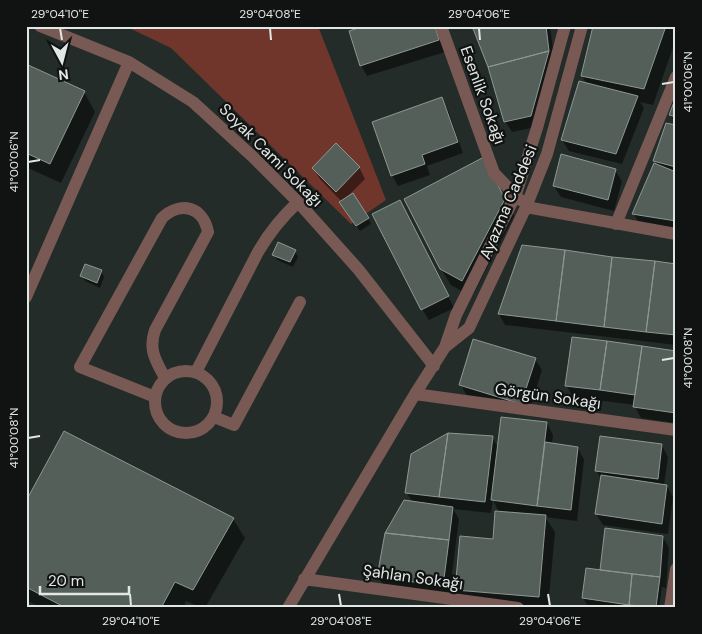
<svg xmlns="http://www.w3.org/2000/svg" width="702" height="634" font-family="'DM Sans',sans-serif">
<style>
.green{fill:#70362c}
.shadow{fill:#0007}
.building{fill:#555f5a;stroke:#8d9892}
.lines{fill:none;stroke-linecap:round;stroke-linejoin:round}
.minor{stroke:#785953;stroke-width:12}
.ticks{fill:none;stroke:#e1e7e4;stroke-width:2}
.labels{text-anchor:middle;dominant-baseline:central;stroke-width:4.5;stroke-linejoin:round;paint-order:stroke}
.street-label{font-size:16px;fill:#e1e7e4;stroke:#101312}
.neatline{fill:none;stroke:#e1e7e4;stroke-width:2}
.ticks-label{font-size:12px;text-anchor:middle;fill:#e1e7e4}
</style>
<rect width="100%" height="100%" fill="#232c28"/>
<path class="green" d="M125,26H318L386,200L351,224L171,48Z"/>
<path class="shadow" d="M437,26L445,52L367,76L361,65Z
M473,26H550L555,63L536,127L512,132L505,121L489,66Z
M594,26H676V39L653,105L640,102L644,108L622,164L569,151L562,140L587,84L582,76Z
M26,65L84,92L95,112L61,183L26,167Z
M442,99L448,110L463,153L427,166L430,175L398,186L392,175Z
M676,101V124L670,115Z
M676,127V231L640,225L634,214L658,166L655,161Z
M359,167L365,179L346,198L368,218L371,224L360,231L344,208L342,202L320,179L313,168Z
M615,170L622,181L614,211L561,197L554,186Z
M492,175L514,216L472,297L451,285L441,269Z
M405,213L454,308L429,320L422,309Z
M295,251L298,257L293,267L277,260L274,254Z
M676,265V345L505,325L499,314Z
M101,271L104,277L100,288L85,281L82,276Z
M676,352V423L641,418L635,407V405L573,397L566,385Z
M535,359L542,370L528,415L467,396L461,385Z
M547,423L553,435L552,445L578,448L584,460L577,521L545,517L555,532L548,608H487L465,606L456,590L494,541L499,512L493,500L491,513L453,509L459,519L449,597L385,588L378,577L413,503L407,493L492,437L499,449Z
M662,446L668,457L664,485L667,486L673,497L668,534L603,525L596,514L601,479L596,470Z
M26,503L233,519L245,538L205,608H202L186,601L183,608H42L26,600Z
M663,537L669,548L666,588L662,587L659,608H589L583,598L587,570L601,572Z"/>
<path class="building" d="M364,26H435L439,40L360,66L349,31Z
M472,26H546L549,51L488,67Z
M593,26H666L644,89L581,76Z
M549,51L531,116L504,122L488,67Z
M26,64L85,91L50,164L26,153Z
M579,81L638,96L616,154L561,140Z
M442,97L458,142L422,155L425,164L391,176L372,122Z
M676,97V117L669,115Z
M666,123L676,125V167L653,161Z
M336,143L360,167L336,192L312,168Z
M561,154L616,169L608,200L553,186Z
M484,157L505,199L462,281L440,269L404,199Z
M654,163L676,172V221L632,214Z
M353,193L369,218L356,226L339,202Z
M400,200L449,296L421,310L372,214Z
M278,242L296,250L290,262L272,255Z
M522,245L565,250L556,321L498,314Z
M565,250L612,257L604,327L556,321Z
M612,257L655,261L646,332L604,327Z
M655,261L676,264V335L646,332Z
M85,264L102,270L97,283L80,276Z
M572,337L607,341L600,390L565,386Z
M473,339L536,358L521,404L459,385Z
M607,341L642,346L635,395L600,390Z
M642,346L676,351V413L633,407Z
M501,417L547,422L537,506L491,500Z
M64,431L234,518L193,590L175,582L161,608H66L26,587V501Z
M448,433L493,436L485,502L439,497Z
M448,433L439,497L405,493L411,454Z
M600,436L662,444L658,479L595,471Z
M545,442L578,447L571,510L537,506Z
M601,475L667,485L662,524L595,514Z
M404,500L453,507L449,540L385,533Z
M495,511L546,515L539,597L455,590L460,536L493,539Z
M605,528L663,536L660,577L600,570Z
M385,533L449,540L443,586L377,577Z
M586,568L632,574L629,605L582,598Z
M632,574L660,577L656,607L629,605Z"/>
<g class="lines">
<path class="minor" d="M40,26L129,62L193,102L252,156L298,202L358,269L434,366
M441,26L494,173L520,200
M526,207L676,234
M616,224L676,77
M26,297L129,62
M445,347L469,328L526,207L547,154L582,26
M155 402a31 31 0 1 1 62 0a31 31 0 1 1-62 0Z
M196,372L258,252C269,233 282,217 298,202
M415,394L676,430
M155,397L80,367L162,218C180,201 203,206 208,232L155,330C148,350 156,361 165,378
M214,417L234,425L300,302
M304,579L518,608
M288,608L415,394L445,347L456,315L516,194L537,128L565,26
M670,608L676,569"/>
</g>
<path class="ticks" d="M60,28L62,40M270,28L271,40M479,28L480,40M662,84L674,82M28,162L40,160M662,360L674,358M28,438L40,436M130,594L131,606M339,594L341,606M548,594L550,606"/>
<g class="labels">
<g class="street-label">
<text transform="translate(483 95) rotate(70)">Esenlik Sokağı</text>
<text transform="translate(271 155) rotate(45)">Soyak Cami Sokağı</text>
<text transform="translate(508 202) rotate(-67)">Ayazma Caddesi</text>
<text transform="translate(548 396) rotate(8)">Görgün Sokağı</text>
<text transform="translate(413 577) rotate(8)">Şahlan Sokağı</text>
</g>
</g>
<rect width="702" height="634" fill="none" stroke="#101312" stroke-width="55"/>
<g transform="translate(62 62) rotate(173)" stroke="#101312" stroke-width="4" paint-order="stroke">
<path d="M0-4L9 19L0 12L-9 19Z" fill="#e1e7e4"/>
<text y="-8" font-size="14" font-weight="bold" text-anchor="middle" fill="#e1e7e4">N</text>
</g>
<path d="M40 586v8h89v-8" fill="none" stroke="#e1e7e4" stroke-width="2.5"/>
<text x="48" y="586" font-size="15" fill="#e1e7e4" stroke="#101312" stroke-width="4" paint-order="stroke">20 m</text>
<rect x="28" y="28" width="646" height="578" class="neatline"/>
<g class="ticks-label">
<text x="60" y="18">29°04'10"E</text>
<text x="270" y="18">29°04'08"E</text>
<text x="479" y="18">29°04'06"E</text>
<text transform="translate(688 82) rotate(-90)" y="4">41°00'06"N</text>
<text transform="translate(14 162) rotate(-90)" y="4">41°00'06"N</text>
<text transform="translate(688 358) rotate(-90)" y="4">41°00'08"N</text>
<text transform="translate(14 438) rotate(-90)" y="4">41°00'08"N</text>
<text x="131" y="625">29°04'10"E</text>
<text x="341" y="625">29°04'08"E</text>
<text x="550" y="625">29°04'06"E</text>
</g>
</svg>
